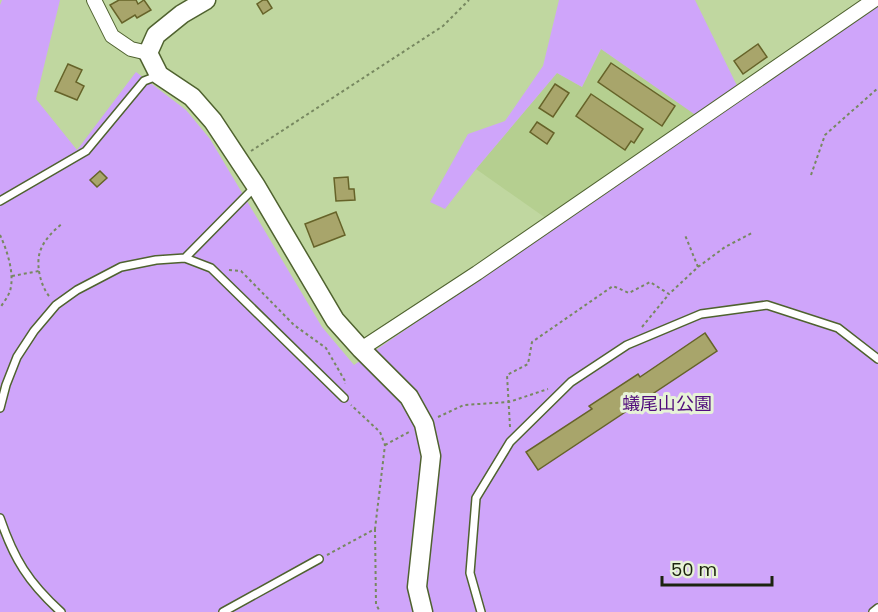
<svg xmlns="http://www.w3.org/2000/svg" width="878" height="612" font-family="Poppins,'Noto Sans JP',sans-serif">
<style>
.built{fill:#b5cf90}
.green{fill:#cfa5fa}
.building{fill:#a8a56b;stroke:#666329;stroke-width:1.5}
.lines{fill:none;stroke-linecap:round;stroke-linejoin:round}
.lane-casing{stroke:#4f622f;stroke-width:10}
.street-casing{stroke:#4f622f;stroke-width:16}
.secondary-casing{stroke:#4f622f;stroke-width:21}
.path{stroke:#778860;stroke-width:2;stroke-dasharray:3 3;stroke-linecap:butt}
.lane{stroke:#fff;stroke-width:7}
.street{stroke:#fff;stroke-width:14}
.secondary{stroke:#fff;stroke-width:18}
.labels{text-anchor:middle;dominant-baseline:central;stroke-width:6;stroke-linejoin:round;paint-order:stroke}
.park-label{font-size:18px;fill:#500d7c;stroke:#e7f3d7}
</style>
<rect width="100%" height="100%" fill="#c0d7a0"/>
<path class="built" d="M601,49L707,122L557,226L476,169L557,73L582,87Z"/>
<path class="green" d="M2,0H60L36,99L77,150L136,72L186,110L210,139L322,327L354,365L707,123L601,49L582,87L557,73L476,169L445,209L430,202L468,134L505,121L543,66L559,0H695L743,98L878,5V612H0V5Z"/>
<path class="building" d="M119,0H136L138,4L144,0L151,10L137,18L135,15L122,23L110,5Z
M263,0H267L272,8L263,14L257,4Z
M758,44L767,57L743,74L734,61Z
M611,63L675,106L662,126L598,82Z
M68,64L82,70L76,82L84,86L77,100L55,91Z
M555,84L569,93L553,117L539,108Z
M591,94L643,129L634,143L631,141L625,150L576,116Z
M537,122L554,133L547,144L530,132Z
M100,171L107,178L97,187L90,180Z
M348,177L349,189H354L355,200L336,201L334,178Z
M336,212L345,235L314,247L305,224Z
M705,333L717,351L538,470L526,452L592,409L589,406L638,374L640,377Z"/>
<g class="lines">
<defs>
<path id="lane" d="M0,201L86,151L144,81L157,76
M185,258L211,268L344,398
M0,408L6,385L17,357L34,331L56,305L77,290L121,267L156,260L185,258L254,188
M0,518C14,559 28,582 61,612
M223,612L319,559
M481,612L470,573L476,498L510,442L571,382L627,345L701,314L767,305L838,328L878,359
M873,612L878,608"/>
<path id="street" d="M94,0L112,36L131,49L148,53
M361,349L477,273L874,0"/>
<path id="secondary" d="M206,0L182,14L156,35L148,53L159,75L192,97L213,121L256,186L335,320L361,349L409,397L424,424L431,456L417,587L423,612"/>
</defs>
<use href="#lane" class="lane-casing"/>
<use href="#street" class="street-casing"/>
<use href="#secondary" class="secondary-casing"/>
<path class="path" d="M251,151L443,26L469,0
M811,175L825,135L878,88
M0,235C7,250 15,274 10,291C8,297 3,303 0,308
M698,267L725,247L752,233
M229,270L241,271L294,325L326,348L345,381V384
M12,276L39,271
M49,296C40,285 35,262 41,249C45,239 54,230 63,223
M642,327L669,294
M438,417L464,405L509,402L548,389
M510,427L507,375L528,364L532,342L613,286L629,293L650,282L669,294L698,267L685,235
M385,445L409,432
M375,529L376,604L380,612
M327,555L375,529L385,445L380,432L351,405"/>
<use href="#lane" class="lane"/>
<use href="#street" class="street"/>
<use href="#secondary" class="secondary"/>
</g>
<g class="labels">
<g class="park-label">
<text x="667" y="403">蟻尾山公園</text>
</g>
</g>
<path d="M662 576v9h110v-9" fill="none" stroke="#1c240f" stroke-width="3"/>
<text x="671" y="576" font-size="18" fill="#1c240f" stroke="#e7f3d7" stroke-width="4.5" paint-order="stroke">50 m</text>
</svg>
